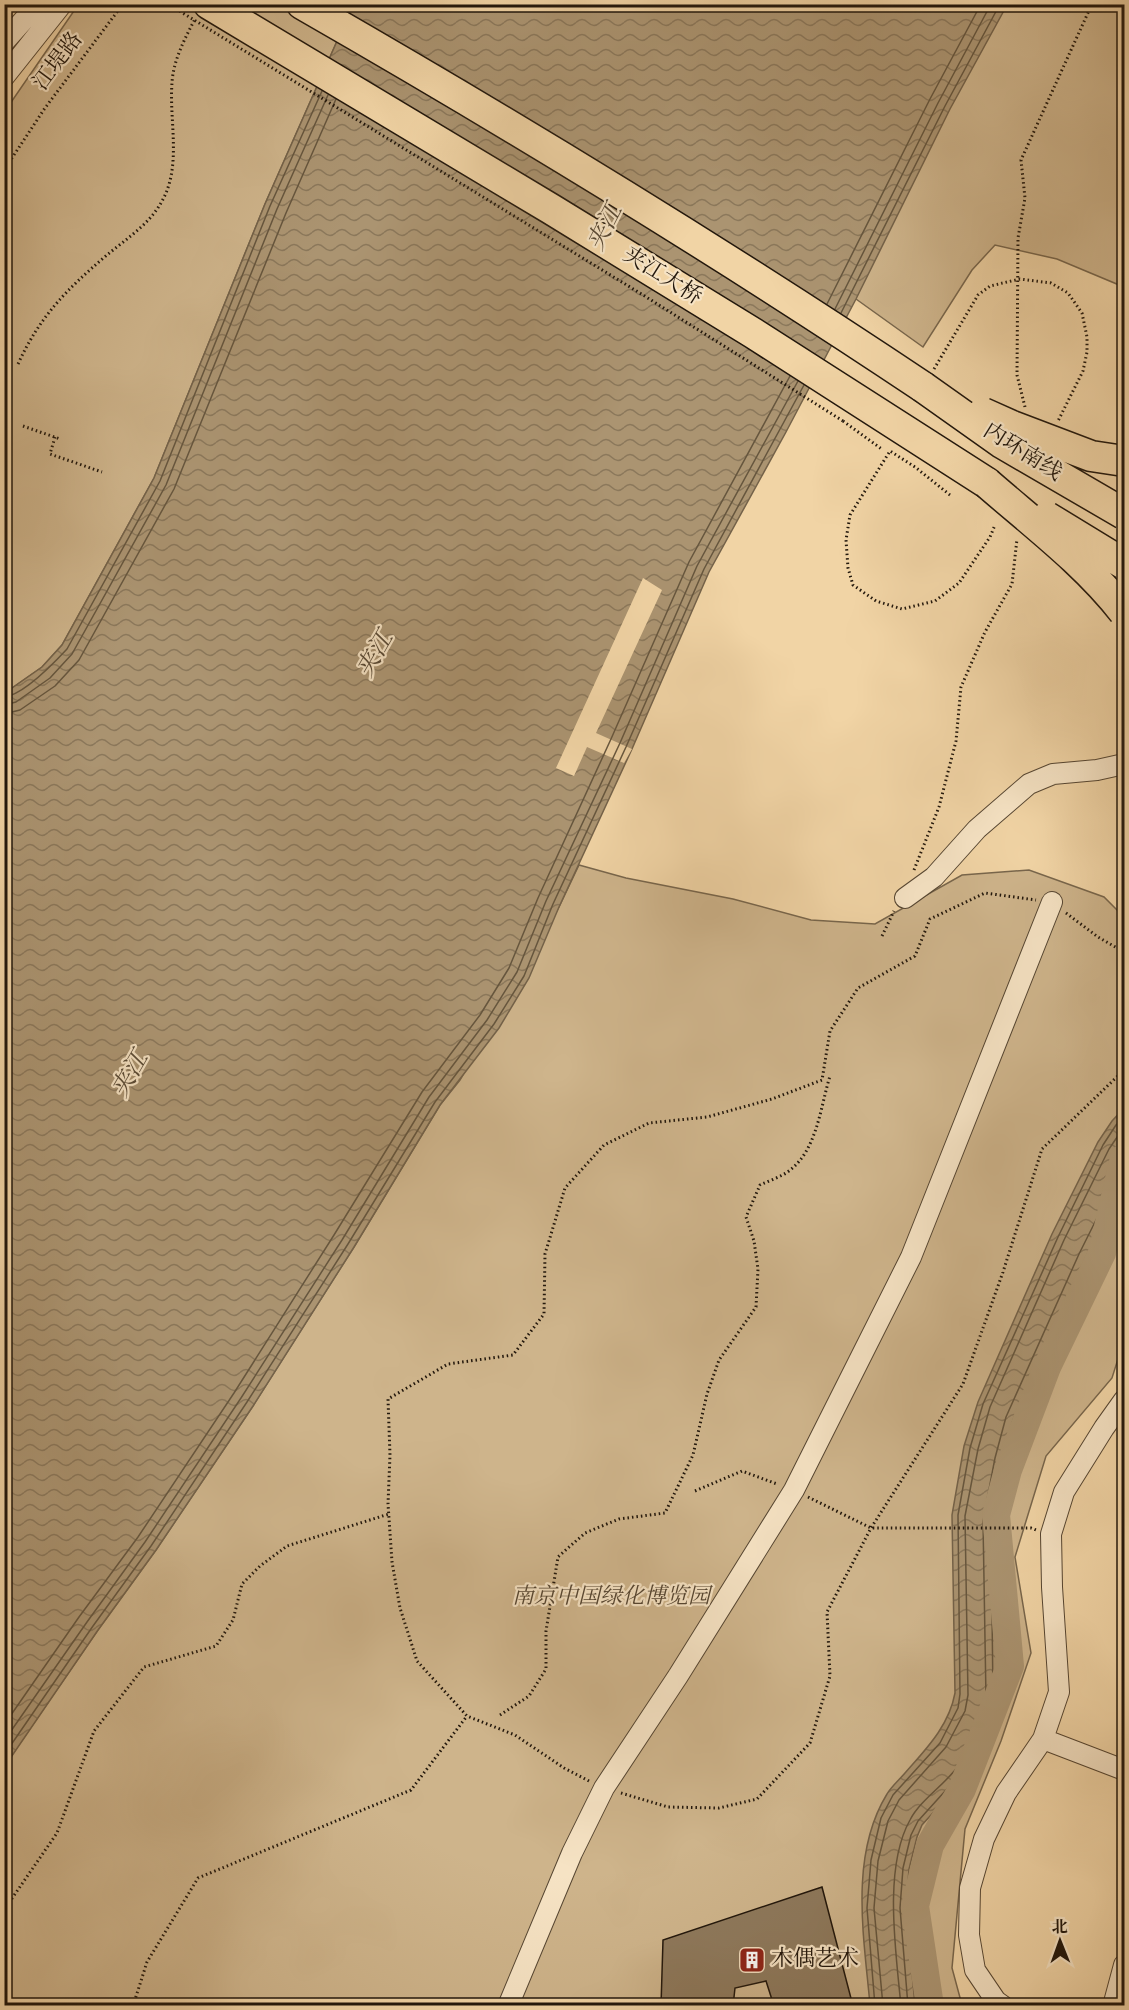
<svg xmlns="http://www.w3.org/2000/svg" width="1129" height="2010" font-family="'Sorts Mill Goudy','Noto Serif SC',serif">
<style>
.green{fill:#ceb48b;stroke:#78664c;stroke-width:1.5}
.water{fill:url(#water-waves);stroke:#746249;stroke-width:1.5}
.pier{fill:#f1d4a5}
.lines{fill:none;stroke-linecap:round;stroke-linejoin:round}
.shore{stroke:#66563e;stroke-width:1.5}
.river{stroke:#ab9471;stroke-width:28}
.building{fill:#8e795c;stroke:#22170c;stroke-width:1.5}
.minor-casing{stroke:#564632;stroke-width:22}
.highway-casing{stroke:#22170c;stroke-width:33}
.path{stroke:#22170c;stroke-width:3;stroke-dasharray:1.5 3;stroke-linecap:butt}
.minor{stroke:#f6e3c4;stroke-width:20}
.highway{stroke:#f1d4a5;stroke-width:30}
.highway-bridge-casing{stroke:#22170c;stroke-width:33;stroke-linecap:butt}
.path-bridge{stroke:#22170c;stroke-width:3;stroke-dasharray:1.5 3;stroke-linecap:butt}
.highway-bridge{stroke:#f1d4a5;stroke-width:30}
.labels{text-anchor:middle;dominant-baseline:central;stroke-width:4.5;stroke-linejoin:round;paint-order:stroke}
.street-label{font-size:22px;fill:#22170c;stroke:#f6e3c4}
.park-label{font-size:22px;font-style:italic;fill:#564632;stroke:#f6e3c4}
.poi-label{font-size:22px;fill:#22170c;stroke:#f6e3c4;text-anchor:start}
.water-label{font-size:24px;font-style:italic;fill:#594934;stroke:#f6e3c4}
</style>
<defs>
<pattern id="water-waves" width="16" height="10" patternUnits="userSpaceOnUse" patternTransform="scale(1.5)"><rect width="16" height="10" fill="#ab9471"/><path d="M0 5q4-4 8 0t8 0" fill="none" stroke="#8b785b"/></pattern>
</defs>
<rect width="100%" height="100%" fill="#f1d4a5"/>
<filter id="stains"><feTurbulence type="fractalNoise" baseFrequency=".00333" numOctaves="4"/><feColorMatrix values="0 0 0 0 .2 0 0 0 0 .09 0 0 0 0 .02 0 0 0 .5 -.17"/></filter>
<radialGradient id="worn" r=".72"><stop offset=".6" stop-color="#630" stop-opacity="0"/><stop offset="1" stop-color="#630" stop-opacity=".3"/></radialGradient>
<path class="green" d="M78,5H353L265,204L154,478L62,645L42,667L5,693V111Z
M952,5H1124V287L1057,259L995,245L972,270L923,347L856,299L832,277Z
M579,865L626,878L733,899L811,920L875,924L962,875L1029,870L1104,897L1124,917V1340L1112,1378L1046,1456L1015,1557L1031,1653L1001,1741L965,1829L952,1968L962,2005H5L4,1766L98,1630L156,1550L253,1406L354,1247L440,1105L460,1080L559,907Z"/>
<path class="water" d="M353,5H1007L950,109L856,299L786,432L709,572L632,749L559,907L529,978L499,1028L440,1105L354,1247L253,1406L156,1550L98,1630L5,1766V693L42,667L62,645L154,478L265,204Z
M1124,1108V1192L1091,1259L1019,1422L1008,1461L997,1521L1000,1699L993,1726L970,1772L922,1825L917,1837L909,1869L906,1908L915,2005H870C864,1937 849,1856 887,1794C891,1787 899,1780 905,1773C926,1749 949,1726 955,1693L952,1515L964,1446L978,1402L1052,1234L1098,1142L1112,1121Z"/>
<path class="pier" d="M643,578L662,590L596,733L632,749L624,763L587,747L574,776L556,768Z"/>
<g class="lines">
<path class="shore" d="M827,304L930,99L981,4
M835,309L938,103L991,4
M841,313L945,106L1000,4
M4,697C24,695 54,663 67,649L160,481L270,206L322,91
M4,705L16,702L50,678L72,654L166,485L277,209L328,95
M4,714L20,710L55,686L79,660L174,489L286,213L336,99
M4,1725L79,1617L138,1537L234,1393L334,1235L422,1092L480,1015L509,968L538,898L611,739L689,562L790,376
M4,1741L87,1622L145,1542L241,1398L342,1240L429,1097L487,1020L517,972L546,901L620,743L697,566L798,381
M4,1755L93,1626L151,1546L247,1402L348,1244L435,1102L494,1024L524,976L553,904L626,747L704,569L804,385
M875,2006L867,1908L871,1860L881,1818L893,1795L940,1743L958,1708L960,1694L958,1515L970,1448L983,1404L1058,1237L1103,1145L1116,1125L1124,1117
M883,2006L874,1908L878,1861L888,1821L899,1800L946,1747L965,1711L968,1695L965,1516L978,1449L990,1407L1064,1240L1109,1149L1124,1127
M901,2006C896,1952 883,1868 910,1820C921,1799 945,1785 959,1765C972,1746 981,1721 986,1698L983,1521L995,1458L1006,1417L1079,1254L1110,1192L1116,1185L1124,1184
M908,2006L900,1908L903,1868L911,1835L918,1821L965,1769L988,1724L993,1698L991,1521L1002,1460L1013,1420L1086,1257L1116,1195L1120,1192L1124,1191"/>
<path class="river" d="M930,2006L915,1906L930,1845L962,1789L1010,1666L996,1515L1008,1470L1047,1367L1102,1253L1124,1158"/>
</g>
<path class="building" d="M822,1887L853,2006H774L766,1981L735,1988L733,2006H661L663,1940Z"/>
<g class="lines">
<defs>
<path id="minor" d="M4,42L38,4
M4,77L62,4
M905,898L934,877L977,829L1029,784L1053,774L1097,770L1124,764
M1043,1739L1124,1770
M508,2006L572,1853L604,1788L678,1676L794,1490L911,1257L1052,902
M1003,2006L996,2001L975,1970L969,1935L970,1888L984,1839L1006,1793L1043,1739L1059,1692L1052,1587L1051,1534L1064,1492L1104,1428L1124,1400
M1113,2006L1124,1965"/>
<path id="highway" d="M209,4L551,209L753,333L987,483
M302,4C513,125 721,252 923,387"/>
</defs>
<use href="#minor" class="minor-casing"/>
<use href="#highway" class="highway-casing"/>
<path class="path" d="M181,4L188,9
M4,170L45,108L123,4
M18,364C40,316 67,289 107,255C126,239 150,224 162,201C182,166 169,121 172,83C173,61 185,38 195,19
M934,369L978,295L990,286L1020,279L1051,283L1068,293L1082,313L1087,337V352L1083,371L1058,421
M1025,407L1017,375L1018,238L1025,198L1021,160L1092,4
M843,421L883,450
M23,426L60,439
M55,437L50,454L102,472
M950,495L915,467L890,451L850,515L846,540L848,568L853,585L876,601L902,609L935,601L959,583L990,537L995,525
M914,870L939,807L956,741L961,687L985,632L1012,584L1017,539
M1066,913L1098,937L1124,952
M882,936L894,911
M695,1491L742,1471L777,1484
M808,1497L871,1528H1031L1036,1530
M500,1715L529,1696L546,1669V1631L558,1557L585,1533L619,1519L665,1513L693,1455L707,1394L719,1360L756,1307L758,1269L754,1241L746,1217L760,1185C768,1181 778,1178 786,1173C817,1153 820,1108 830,1076
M589,1781L564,1768L515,1735L467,1716L417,1661L400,1608L392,1562L388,1504L390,1455L388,1399L448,1364L513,1355L544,1314L545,1254L565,1188L604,1145L649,1123L707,1117L772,1099L822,1080L830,1031L858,988L915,956L930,919L985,893L1036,900
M621,1793L668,1807L719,1808L757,1799L810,1743L830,1676L827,1612L871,1528L963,1384L1003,1272L1042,1149L1124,1070
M4,1910L57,1833L94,1731L144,1667L216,1646L233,1620L242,1584L260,1566L287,1546L389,1514
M133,2006L147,1962L198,1878L411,1790L467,1716"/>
<use href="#minor" class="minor"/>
<use href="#highway" class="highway"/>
<defs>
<path id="highway-bridge" d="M923,387L1002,443L1124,514
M983,413L1012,426L1091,456L1124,461
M987,483C1034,524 1086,563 1124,612
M1047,517L1124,564"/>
</defs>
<use href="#highway-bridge" class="highway-bridge-casing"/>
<path class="path-bridge" d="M168,4L643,295L843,421"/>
<use href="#highway-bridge" class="highway-bridge"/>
</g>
<defs>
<symbol id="building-square" viewBox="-11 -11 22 22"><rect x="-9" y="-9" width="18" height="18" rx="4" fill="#8f2418" stroke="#f6e3c4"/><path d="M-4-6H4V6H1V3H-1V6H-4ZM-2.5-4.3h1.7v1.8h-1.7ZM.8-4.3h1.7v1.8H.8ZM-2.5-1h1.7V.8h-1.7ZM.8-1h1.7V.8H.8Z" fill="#fff"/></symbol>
</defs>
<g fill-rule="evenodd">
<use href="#building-square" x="737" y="1945" width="30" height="30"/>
</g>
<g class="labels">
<g class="street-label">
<text transform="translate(59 62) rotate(-53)">江堤路</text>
<text transform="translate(662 277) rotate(32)">夹江大桥</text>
<text transform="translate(1022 453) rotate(32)">内环南线</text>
</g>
<g class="park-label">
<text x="611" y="1598">南京中国绿化博览园</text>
</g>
<g class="poi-label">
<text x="771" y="1960">木偶艺术</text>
</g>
<g class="water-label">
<text transform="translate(606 228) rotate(-63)">夹江</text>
<text transform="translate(376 655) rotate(-60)">夹江</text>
<text transform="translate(131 1075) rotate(-60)">夹江</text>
</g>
</g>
<rect width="1129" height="2010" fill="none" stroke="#f1d4a5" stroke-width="24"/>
<rect x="6" y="6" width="1117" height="1998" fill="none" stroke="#22170c" stroke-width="3"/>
<rect x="12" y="12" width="1105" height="1986" fill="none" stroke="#22170c" stroke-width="1.5"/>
<g transform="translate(1060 1941) rotate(359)" stroke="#f6e3c4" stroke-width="4.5" paint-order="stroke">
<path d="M0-4.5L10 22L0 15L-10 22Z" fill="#22170c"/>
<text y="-9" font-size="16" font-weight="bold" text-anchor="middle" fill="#22170c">北</text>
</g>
<rect width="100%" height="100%" filter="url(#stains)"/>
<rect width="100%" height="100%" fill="url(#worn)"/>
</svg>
